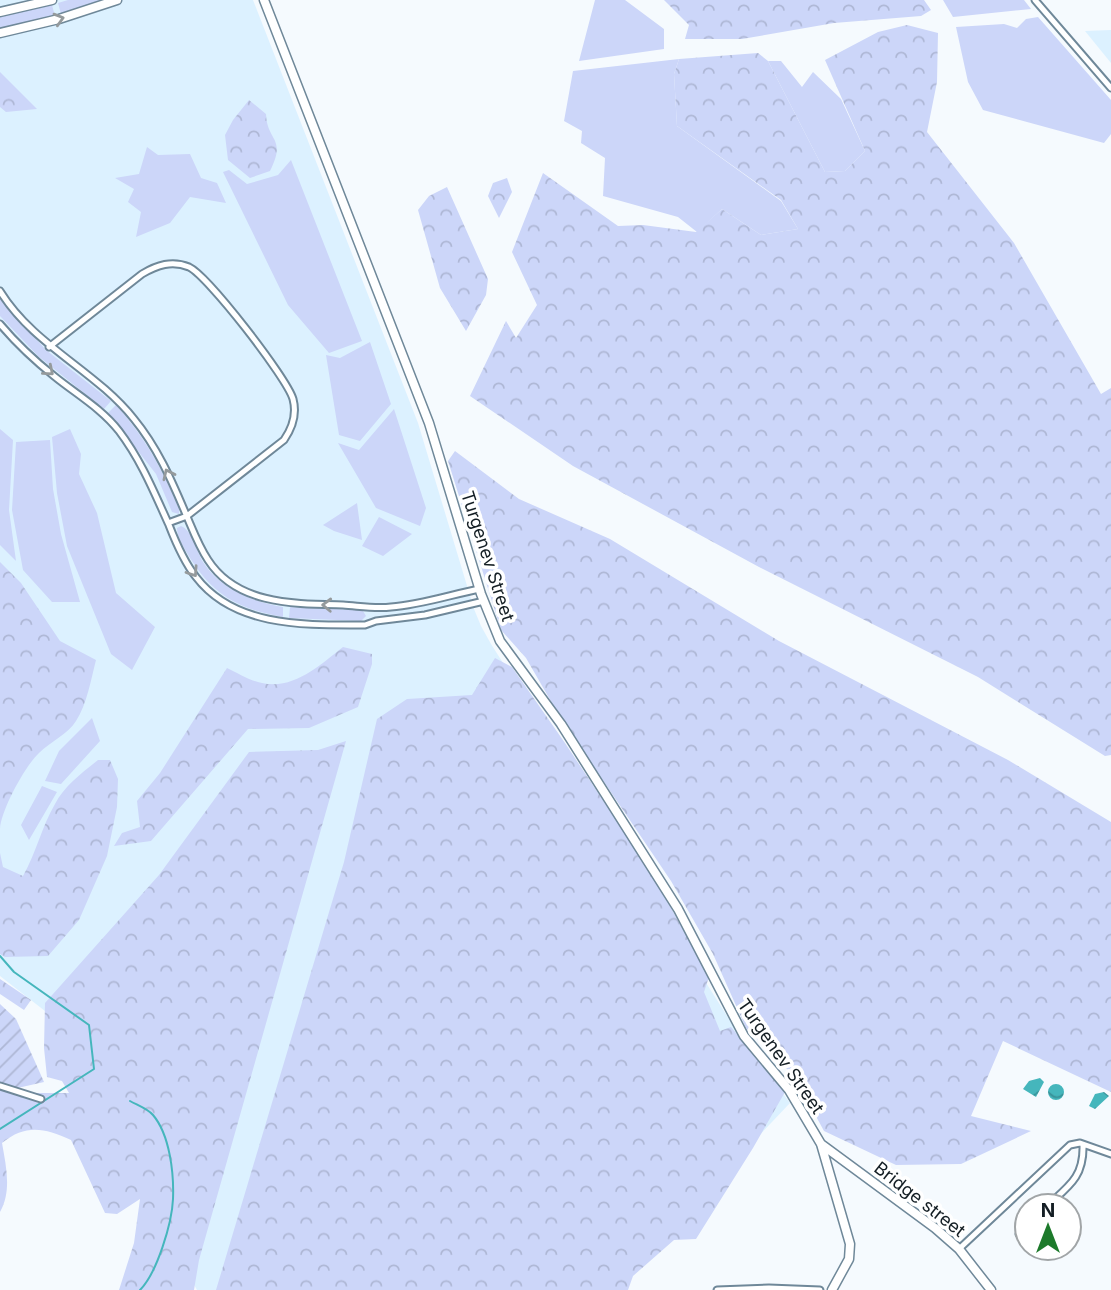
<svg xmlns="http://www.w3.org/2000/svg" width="1111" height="1290" font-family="Inter,sans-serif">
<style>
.built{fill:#dcf1ff}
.green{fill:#ccd6f9}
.forest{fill:url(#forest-crowns)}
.garden{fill:url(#garden-furrows)}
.water{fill:url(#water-waves)}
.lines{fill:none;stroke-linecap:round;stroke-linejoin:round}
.stream{stroke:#45b6bc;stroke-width:2}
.street-casing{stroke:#6f8899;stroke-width:9}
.secondary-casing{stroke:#6f8899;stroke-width:11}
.street{stroke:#fff;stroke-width:5}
.secondary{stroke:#fff;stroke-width:8}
.oneway{stroke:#959a9c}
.labels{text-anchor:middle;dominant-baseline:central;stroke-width:7;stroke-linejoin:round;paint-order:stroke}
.street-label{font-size:18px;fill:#141e24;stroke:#fff}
</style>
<defs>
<pattern id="forest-crowns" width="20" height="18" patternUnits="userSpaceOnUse" patternTransform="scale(1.75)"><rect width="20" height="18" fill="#ccd6f9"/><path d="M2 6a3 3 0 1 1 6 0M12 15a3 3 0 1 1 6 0" fill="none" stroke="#aeb7d5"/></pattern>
<pattern id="garden-furrows" width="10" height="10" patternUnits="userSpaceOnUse" patternTransform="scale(1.75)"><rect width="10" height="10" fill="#ccd6f9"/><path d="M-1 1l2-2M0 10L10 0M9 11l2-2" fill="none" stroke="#aeb7d5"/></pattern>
<pattern id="water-waves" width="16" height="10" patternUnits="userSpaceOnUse" patternTransform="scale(1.75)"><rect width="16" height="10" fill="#45b6bc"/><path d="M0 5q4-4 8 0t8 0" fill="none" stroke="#389399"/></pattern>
</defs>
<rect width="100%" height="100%" fill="#f5fafe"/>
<path class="built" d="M0,0H253L418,423L474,609L481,626L491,644L736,1030L790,1103L613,1290H197L45,1011L0,976Z
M1111,30V63L1085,31Z"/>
<path class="green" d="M68,0H105L61,14L58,3Z
M595,0H625L664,29V49L579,61Z
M943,0H1024L1031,9L953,17Z
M52,5L55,16L0,29V17Z
M1038,17L1111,100V134L1104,143L983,110L968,82L956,27L1004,24L1017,28L1026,19Z
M679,59L674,74L677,126L781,201L798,229L761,235L722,209L697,232L678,217L603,196L605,158L581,143L582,131L564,121L573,71Z
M768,61H781L802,87L813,72L841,99L865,151L845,171L825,172Z
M147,147L158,155L190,154L201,178L217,183L226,203L190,197L170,223L136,237L141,212L128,202L134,189L115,178L139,174Z
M291,160L362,341L329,353L288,305L223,172L229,170L247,184L278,175Z
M0,299L46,350L111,401L104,409L38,356L0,316Z
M370,342L391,404L360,441L339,435L326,355L340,358Z
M116,405C145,437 163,470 179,509V514L172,512L156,474L108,413Z
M394,409L426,508L420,526L376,508L338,443L359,450Z
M0,429L13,440L9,510L16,561L0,545Z
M70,429L81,454L79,474L97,513L116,593L155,627L132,670L111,654L67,546L57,493L52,437Z
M50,440L53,489L61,534L80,602H52L23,570L12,510L16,442Z
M357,503L362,540L334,531L323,525Z
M379,517L412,534L383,556L362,546Z
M181,526C192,530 197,552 203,562C220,589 254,602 283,607V617C239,609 214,596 190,558C185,549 177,539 177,528Z
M290,607L360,610L363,611L366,616L361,621L289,618Z
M92,718L100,741L61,784L45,781L59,751Z
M42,786L57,792L29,840L21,825Z"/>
<path class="forest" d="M664,0H924L931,10L921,16L834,23L742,39H685L689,25Z
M907,25L938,33L937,82L927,132L1014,243L1101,394L1111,388V755L1105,756L978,677L759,567L573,466L470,396L506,321L516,338L537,305L512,252L543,173L618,226L643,225L696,232L722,209L761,235L798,229L781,200L677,126L674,74L679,59L758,53L768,61L825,172L845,171L865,151L825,60L878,32Z
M0,72L37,109L6,112L0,107Z
M249,100L266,114C267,142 287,137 270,171L250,178L228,160L225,135L233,120Z
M507,178L512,192L499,218L488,196L493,183Z
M447,187L488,279L486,295L466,331L440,288L418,210L429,196Z
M455,451L519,499L610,539L779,641L1008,760L1111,822V1092L1003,1041L971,1116L1031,1131L961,1164L896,1165L824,1131L794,1076L746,1028L713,954L671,881L560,717L526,658L501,630L448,461Z
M0,562L21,583L60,641L96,660C91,679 87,704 76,721C68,734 50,742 39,753C25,766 1,810 0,829Z
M343,647L372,654V664L358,707L309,728L248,729L151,841L114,846L122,833L140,827L137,801L160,773L227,668C238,673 250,681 262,683C294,690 320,665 343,647Z
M495,658L512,667L565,743L654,877L709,977L704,992L720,1031L731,1027L785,1092L753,1148L696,1239L674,1240L633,1276L628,1290H216L344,862L377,719L407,699L472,695Z
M346,741L199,1260L194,1290H119L134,1243L140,1199L117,1214L105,1213L71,1140C44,1128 26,1124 2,1143C6,1166 12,1191 0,1212V1089L22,1093H69L62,1081L47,1077L44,1048L45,1003L159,875L249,752L318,750Z
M98,760H110L118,779L117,807L107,856L79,920L48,956L5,957L0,954V853L3,867L23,876C36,853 42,826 55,804C64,786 83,772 98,760Z
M0,979L31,1000L24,1010L0,994Z"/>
<path class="garden" d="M0,1004L16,1019L44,1082L0,1092Z"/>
<path class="water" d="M1040,1078L1044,1082L1036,1097L1023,1089L1029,1081Z
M1048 1092a8 8 0 1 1 16 0a8 8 0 1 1-16 0Z
M1104,1092L1109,1096L1095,1109L1089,1106L1095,1094Z"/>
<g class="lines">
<path class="stream" d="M0,956L14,972L89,1025L94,1069L0,1129
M130,1101C137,1105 148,1109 153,1115C170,1135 174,1174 173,1199C172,1223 157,1273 140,1290"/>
<defs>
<path id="street" d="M1035,0L1111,88
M0,291C34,346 95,370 134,419C157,447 171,479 185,512C192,528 198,545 208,560C237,605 295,604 343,605C359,606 375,609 391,607C420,605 450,595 479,589
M0,324C16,343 34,360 54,376C76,394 101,408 119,431C141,460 154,492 169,525C176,543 184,562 196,577C235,628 307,625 365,625L376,621L425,615L484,601
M49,347L142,274C157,265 172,260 189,267C208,276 287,378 293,399C297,414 293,427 284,440L187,516L168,523
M0,1086L41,1099
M1047,1206C1069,1186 1084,1177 1083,1145
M1019,1234L1027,1225
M959,1249L1070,1145L1080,1143L1111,1154
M717,1290L769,1288L820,1290"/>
<path id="secondary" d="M264,0L429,423L481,594L500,641L561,724L678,909L744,1036L789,1090L821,1144L850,1244L849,1259L832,1290
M0,12L52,0
M0,33L59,19L117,0
M821,1144L935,1228L959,1249L991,1290"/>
</defs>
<use href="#street" class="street-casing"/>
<use href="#secondary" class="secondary-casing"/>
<use href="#street" class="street"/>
<use href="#secondary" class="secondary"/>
</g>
<defs><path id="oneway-chevron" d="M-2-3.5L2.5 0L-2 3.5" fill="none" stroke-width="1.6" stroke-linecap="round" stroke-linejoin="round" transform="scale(1.75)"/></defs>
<g class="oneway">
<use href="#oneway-chevron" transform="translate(59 19) rotate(-16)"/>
<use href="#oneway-chevron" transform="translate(49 371) rotate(40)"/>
<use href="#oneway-chevron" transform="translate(168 474) rotate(-115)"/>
<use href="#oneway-chevron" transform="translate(193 572) rotate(56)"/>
<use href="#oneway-chevron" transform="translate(327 605) rotate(-178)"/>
</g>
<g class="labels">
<g class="street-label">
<text transform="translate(488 556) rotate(72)">Turgenev Street</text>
<text transform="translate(781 1056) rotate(55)">Turgenev Street</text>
<text transform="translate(920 1199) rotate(38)">Bridge street</text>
</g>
</g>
<g transform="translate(1048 1227)"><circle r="33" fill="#ffffff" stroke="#a1a5a7" stroke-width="2"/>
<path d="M0-5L12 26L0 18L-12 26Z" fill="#1d7a2b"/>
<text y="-10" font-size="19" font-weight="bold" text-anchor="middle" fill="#141e24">N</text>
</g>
</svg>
